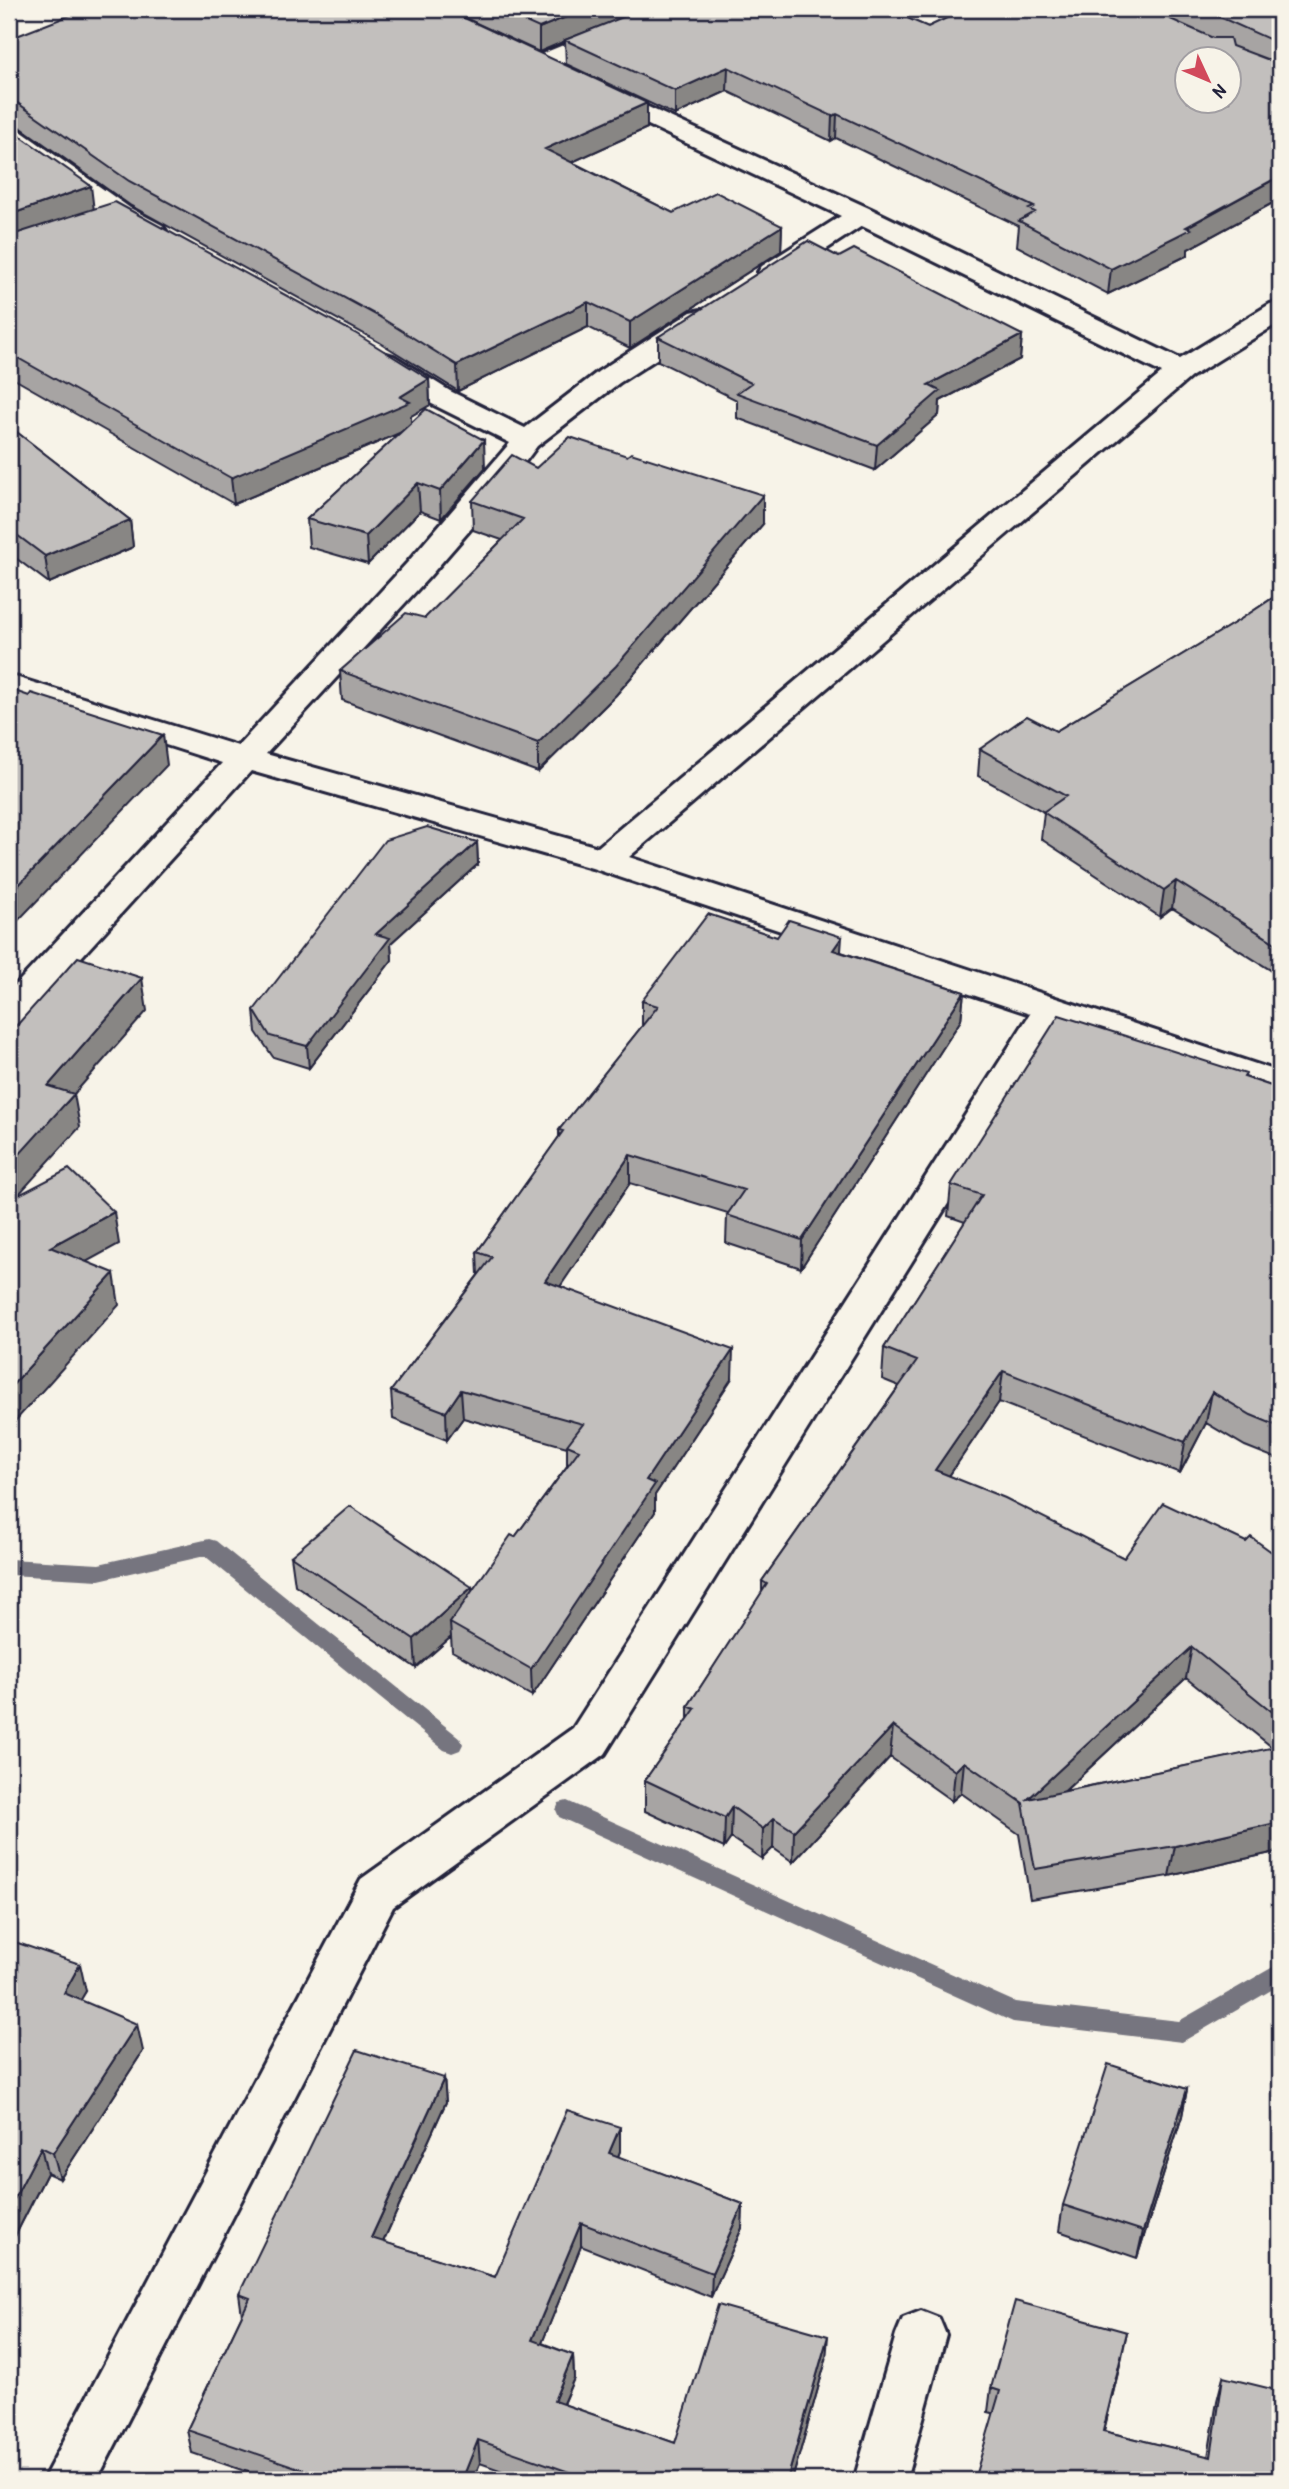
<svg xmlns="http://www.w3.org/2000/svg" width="1289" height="2489" font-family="'Patrick Hand',sans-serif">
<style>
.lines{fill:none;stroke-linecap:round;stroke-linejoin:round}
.stream{fill:#76747f;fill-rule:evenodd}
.street-casing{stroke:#22223b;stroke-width:6}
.street{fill:#f7f3e8;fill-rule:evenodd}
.wall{fill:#a7a4a3;stroke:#22223b;stroke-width:2;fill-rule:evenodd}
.shaded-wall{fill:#888684;stroke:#22223b;stroke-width:2}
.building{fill:#c2bfbd;stroke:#22223b;stroke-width:2;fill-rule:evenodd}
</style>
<rect width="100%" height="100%" fill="#f7f3e8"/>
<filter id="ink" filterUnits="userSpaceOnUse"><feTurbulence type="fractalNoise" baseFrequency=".0143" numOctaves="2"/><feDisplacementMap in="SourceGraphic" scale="14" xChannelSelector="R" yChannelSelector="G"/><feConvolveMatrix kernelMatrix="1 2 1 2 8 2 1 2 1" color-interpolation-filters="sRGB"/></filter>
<g filter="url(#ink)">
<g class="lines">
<path class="stream" d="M209,1539L216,1541L460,1738L463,1744L460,1750L452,1753L444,1750L205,1556L99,1580L9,1575V1559L99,1564Z
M567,1801L1015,2002L1179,2021L1280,1963V1985L1182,2042L1013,2022L559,1817L556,1810L559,1803Z"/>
<defs>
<path id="street" d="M652,9H685L682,14L547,69H529L525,64L529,59Z
M600,85L871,209L1180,359L1270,304L1280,302V322L1191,377L629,857L1280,1072V1097L1060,1024L605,1754L393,1907L97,2480H43L361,1879L573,1728L1030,1014L592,868L251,771L22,1022L9,1026V992L222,763L9,695V675L238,746L407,563L510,443L430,403L374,368L370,362L374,356L384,353L394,356L450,391L525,428L599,371L691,312L701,310L711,312L715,318L711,324L619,383L537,446L502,493L429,577L266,754L598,847L1162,373L862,226L782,278H762L758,272L762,266L841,216L591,98L587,93L591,88Z
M9,127L18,129L130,208L162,225L166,231L162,237C130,245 38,168 9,147Z
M921,2311L939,2318L946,2335L906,2480H854L896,2335L903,2318Z"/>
</defs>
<use href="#street" class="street-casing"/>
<use href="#street" class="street"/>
</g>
<path class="wall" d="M446,9H886L928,27L966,9H1280V199L1188,249V255L1108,294L1017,246L1019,226L836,138L831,141L727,91L675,115L566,64L565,41L539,52Z
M9,39L647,103V128L572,162L673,213L782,226L781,251L630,348L588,327L458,391L379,342L131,206L20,127L9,125Z
M9,128L94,209L429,379L430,405L411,416V423L485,468L441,519L420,511L368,564L309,547L307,519L400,433L234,504L9,376Z
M839,257L1022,335L1020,359L940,401L939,415L875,470L737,418V400L658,361V337Z
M9,426L130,520L133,547L49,583L9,553Z
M536,468L763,524L616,695L538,772L342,700L340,671L425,618L502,540L473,530L472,501Z
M1280,593V976L1172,908L1160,917L1041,839L1044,812L978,776L980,749L1056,731L1241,619Z
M477,842L478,864L391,943L392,960L309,1068L273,1057L256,1032L254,1010Z
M777,937L841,952L964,992L961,1020L801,1268L726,1243L727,1215L728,1213L630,1183L560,1286L732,1378L655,1495V1512L532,1696L452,1651L451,1637L416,1668L295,1585L291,1556L472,1591L515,1537L567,1466V1447L463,1418L447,1440L393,1419L391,1391L478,1275L477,1252L559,1137V1130L642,1026V1001Z
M1245,1077L1280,1089V1460L1245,1446L1206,1423L1180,1473L999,1402L949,1476L1124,1558H1280V1851L1169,1876L1030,1899L1019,1834L961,1793L952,1801L890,1757L793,1862L773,1848L762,1859L731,1838L724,1848L645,1811V1780L688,1719V1706L762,1593V1581L899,1386L882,1379L884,1348L965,1222L948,1216L951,1185ZM1186,1678L1273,1748L1065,1791Z
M9,1940L86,1991L80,2000L143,2051L60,2179L47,2173L9,2248Z
M444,2078L446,2102L383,2242L495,2277L620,2151L618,2157L743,2204L742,2228L711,2297L581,2246L542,2343L573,2355L574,2378L563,2404L675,2443L826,2360L792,2480H528L480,2463L473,2480H271L192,2453L187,2430L242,2315L239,2294Z
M1187,2089L1182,2116L1137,2258L1059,2231L1063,2205Z
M1122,2356L1104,2431L1208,2457L1217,2401L1223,2377L1280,2480L988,2412L991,2388Z"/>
<path class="shaded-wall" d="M586,9H646L565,40V41L539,52V28Z
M728,67L727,91L675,115V91Z
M647,103V128L546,174L545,149Z
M837,114L836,138L831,141L832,116Z
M1280,176V199L1188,249V255L1108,294L1111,269Z
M91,186L94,211L9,241V215Z
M782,226L781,251L630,348V322Z
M588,302V327L458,391L457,365Z
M1022,335L1020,359L940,401L939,415L875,470L877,445L928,385Z
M429,379L430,405L411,416V428L234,504L231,478L400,397Z
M484,440L485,468L441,519L440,491Z
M418,483L420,511L368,564L366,536Z
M763,495V524L616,695L538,772V743Z
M130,520L133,547L49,583L45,556Z
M163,735L167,765L9,930V895Z
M477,842L478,864L391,943L392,960L309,1068L307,1046L376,934Z
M1176,881L1172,908L1160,917L1164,890Z
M842,937L840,965L833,950Z
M142,978L147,1011L66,1103L74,1094L80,1127L9,1205V1166L48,1086Z
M964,992L961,1020L801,1268L802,1240Z
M630,1155V1183L545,1309V1281Z
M114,1212L119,1244L55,1279L50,1247Z
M114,1273L119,1305L9,1428V1389Z
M733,1350L732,1378L655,1495V1512L532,1696L531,1669L646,1480Z
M1003,1371L999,1402L932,1501L935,1470Z
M461,1390L463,1418L447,1440L446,1412Z
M1212,1392L1206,1423L1180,1473L1185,1442Z
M472,1587L474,1616L450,1623L451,1637L416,1668L414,1639Z
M1192,1647L1186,1678L1027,1826L1028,1799Z
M893,1726L890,1757L793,1862L794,1831Z
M964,1762L961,1793L952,1801L955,1771Z
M732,1807L731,1838L724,1848L725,1818Z
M774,1818L773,1848L762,1859L763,1829Z
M1280,1822V1851L1169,1876L1175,1846Z
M80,1964L86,1991L69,2020L64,1993Z
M137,2024L143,2051L60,2179L53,2153Z
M444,2078L446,2102L374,2262L371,2238Z
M1187,2089L1182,2116L1137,2258L1143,2231Z
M620,2127V2151L610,2177L609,2153Z
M41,2147L47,2173L9,2248V2209Z
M743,2204L742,2228L711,2297L712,2273Z
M581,2223V2246L534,2363L532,2340Z
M1127,2332L1122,2356L1098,2454L1103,2431Z
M828,2336L826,2360L792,2480H787Z
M573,2355L574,2378L554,2424V2401Z
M478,2440L480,2463L473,2480H462Z"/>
<path class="building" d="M86,9H445L647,103L545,149L673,213L716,192L782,226L630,322L588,302L457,365L378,316L129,181L16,102L9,101V39Z
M497,9H586L539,28Z
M643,9H886L928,27L966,9H1148L1213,38H1230L1232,46L1280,64V176L1186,227L1191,229L1111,269L1019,221L1035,212L1029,209L1034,207L837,114L832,116L728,67L675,91L565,40ZM1187,60H1229V102H1187Z
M1202,9H1280V44Z
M9,128L91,186L9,215Z
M115,202L355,333L429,379L400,397L410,402L231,478L9,353V236Z
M808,241L839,257L854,249L1022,335L928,385L940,391L877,445L737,393L751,383L658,337Z
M426,409L484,440L440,491L418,483L366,536L307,519Z
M9,426L130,520L45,556L9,529Z
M570,437L627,456L631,453L763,495L616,666L538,743L340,671L406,613L425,618L523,519L472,501L512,455L536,468Z
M1280,593V946L1176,881L1164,890L1043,812L1066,796L980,749L1027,716L1056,731L1241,619Z
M9,689L29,696L31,693L163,735L9,895Z
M427,827L477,842L376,934L390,938L307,1046L270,1036L254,1010L385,840Z
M708,914L777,937L789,920L842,937L833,950L964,992L802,1240L727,1215L744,1190L630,1155L545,1281L733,1350L646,1480L655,1484L531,1669L450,1623L511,1535L515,1537L579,1450L567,1445L583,1424L461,1390L446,1412L391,1391L492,1257L477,1252L563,1131L559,1130L658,1006L642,1001Z
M78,957L142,978L48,1086L74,1094L9,1166V1034Z
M1059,1015L1246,1074L1244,1077L1280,1089V1427L1251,1415L1212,1392L1185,1442L1003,1371L935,1470L1005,1498L1124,1558L1163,1503L1246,1542L1251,1537L1280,1558V1718L1192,1647L1028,1799L1280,1746V1822L1175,1846L1035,1869L1023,1803L964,1762L955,1771L893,1726L794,1831L774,1818L763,1829L732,1807L725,1818L645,1780L695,1709L688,1706L767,1584L762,1581L917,1361L884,1348L982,1195L951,1185Z
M69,1169L114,1212L50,1247L114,1273L9,1389V1200Z
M350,1506L472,1587L414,1639L291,1556Z
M9,1940L80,1964L64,1993L137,2024L53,2153L41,2147L9,2209Z
M357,2050L444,2078L371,2238L495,2277L567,2110L620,2127L609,2153L743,2204L712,2273L581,2223L532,2340L573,2355L554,2401L675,2443L718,2305L828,2336L787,2480H592L478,2440L462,2480H334L187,2430L250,2298L239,2294Z
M1108,2064L1187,2089L1143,2231L1063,2205Z
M1015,2301L1127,2332L1103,2431L1211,2457L1223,2377L1280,2391V2480H974L1000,2391L991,2388Z"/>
</g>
<rect width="1289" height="2489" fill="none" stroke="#f7f3e8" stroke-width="35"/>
<rect x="18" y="18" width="1254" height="2454" fill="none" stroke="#22223b" stroke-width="2.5" filter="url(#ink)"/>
<g transform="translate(1208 80) rotate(134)"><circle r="33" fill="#f7f3e8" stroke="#a29fa3" stroke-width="2"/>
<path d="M0-5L12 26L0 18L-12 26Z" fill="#d1495b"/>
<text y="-10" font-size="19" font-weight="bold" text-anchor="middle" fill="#22223b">N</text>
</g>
</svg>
